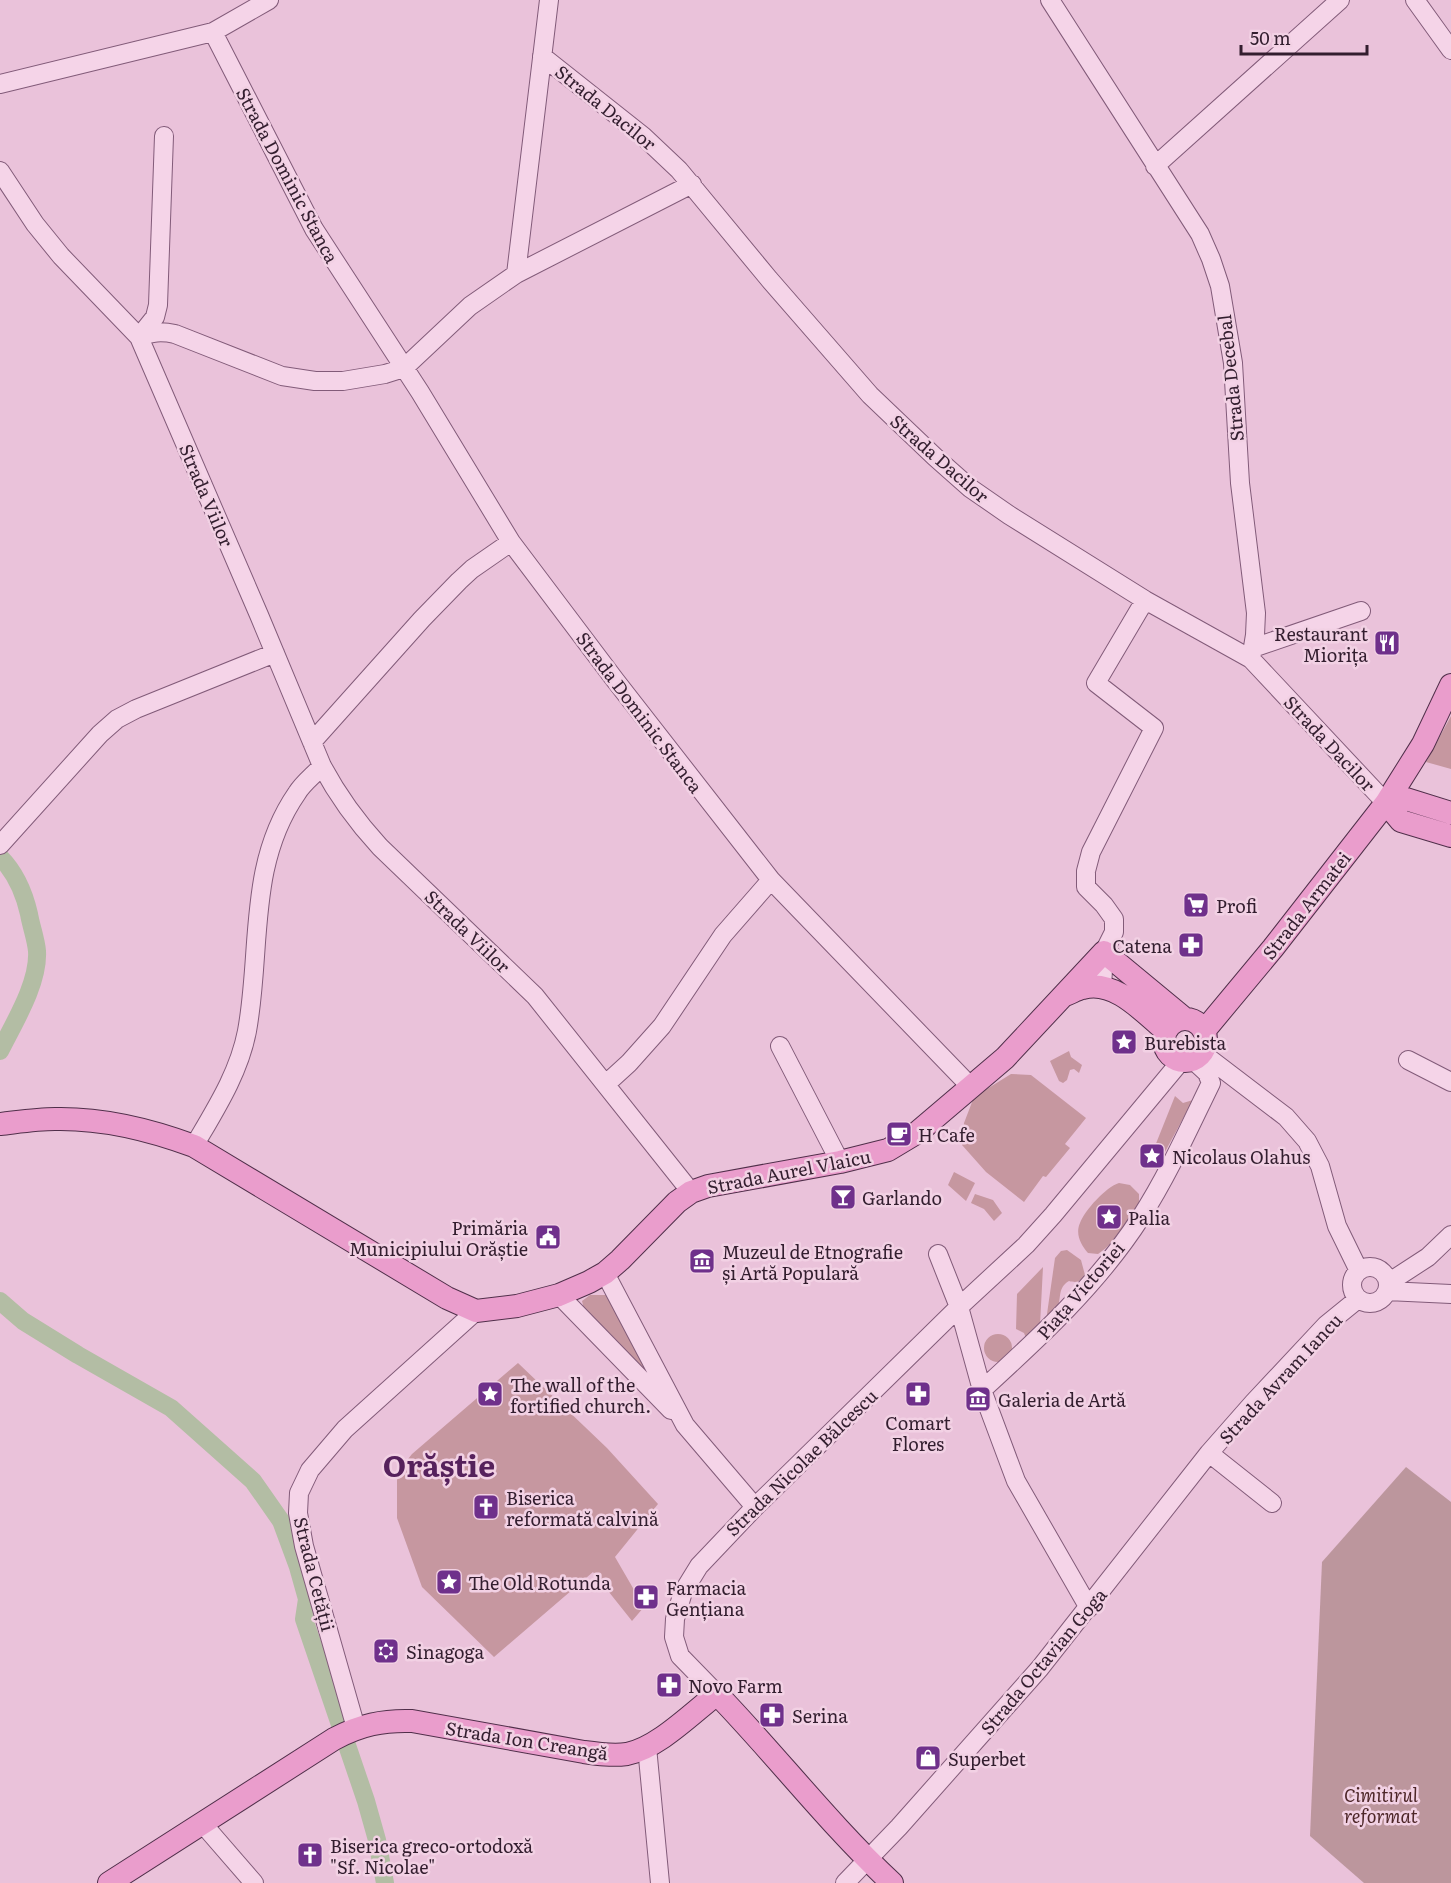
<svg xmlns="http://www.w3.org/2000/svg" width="1451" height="1883" font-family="Literata,serif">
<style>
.green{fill:#c697a0}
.cemetery{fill:#bc969d}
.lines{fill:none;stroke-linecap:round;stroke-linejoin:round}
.canal{stroke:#b3bda4;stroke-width:18}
.minor-casing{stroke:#825b79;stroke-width:20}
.major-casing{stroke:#502f4a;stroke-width:24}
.minor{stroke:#f5d4e8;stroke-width:18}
.major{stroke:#ea9dcc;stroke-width:22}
.labels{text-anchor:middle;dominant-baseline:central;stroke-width:5;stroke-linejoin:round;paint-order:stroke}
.street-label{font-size:18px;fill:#331e2f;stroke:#f2d1e4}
.poi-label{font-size:18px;fill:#331e2f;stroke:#f2d1e4;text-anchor:start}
.park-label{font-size:18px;font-style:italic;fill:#4d2628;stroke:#f2d1e4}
.town-label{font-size:30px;font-weight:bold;fill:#56215c;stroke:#f2d1e4}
</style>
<rect width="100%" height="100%" fill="#eac2da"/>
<path class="green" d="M1451,716V769L1426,762Z
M1069,1051L1071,1057L1082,1065L1079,1073L1074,1069L1070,1070L1067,1080L1063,1083L1059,1081L1050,1061Z
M1011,1074L1031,1075L1086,1118L1065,1144L1070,1148L1046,1177L1043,1176L1024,1202L986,1172L962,1145L964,1123L974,1097Z
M1175,1096L1183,1103L1193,1100L1159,1163L1155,1167H1150L1143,1158L1145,1154L1155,1146Z
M954,1172L975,1183L966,1201L948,1185Z
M1119,1183L1130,1185L1139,1194V1204L1126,1227L1106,1248L1098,1254L1088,1253C1081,1245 1075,1234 1080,1223C1085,1210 1106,1187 1119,1183Z
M975,1194L993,1200L1002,1213L994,1221L984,1209L971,1203Z
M1067,1250L1081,1260L1085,1275C1080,1282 1077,1283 1069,1281C1057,1288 1062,1298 1057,1309C1055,1313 1049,1317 1046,1321L1055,1258L1061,1251Z
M1043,1267L1040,1325L1026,1338L1024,1333L1016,1329L1017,1294Z
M590,1295H607L649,1371L643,1374L585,1313L582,1301Z
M984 1348a14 14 0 1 1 28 0a14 14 0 1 1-28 0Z
M518,1363L607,1448L658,1504L615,1557L644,1607L632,1621L593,1572L494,1657L422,1587L397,1518V1473L412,1454Z"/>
<path class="cemetery" d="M1406,1467L1451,1502V1883H1364L1310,1836L1322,1562Z"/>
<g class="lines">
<path class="canal" d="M0,857C16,873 24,892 29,914C31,926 36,939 37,951C39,983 14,1023 0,1051
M0,1301L23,1321L78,1355L171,1408L253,1481L281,1521L298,1567L307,1599L304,1619L366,1801L377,1840L385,1883"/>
<defs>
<path id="minor" d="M1050,0L1200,234L1211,259L1220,286L1233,363L1240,483L1256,613L1255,635L1251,659
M1415,0L1451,50
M213,32L314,229L420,392L511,542L615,680L771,880L972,1088
M542,56L643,136L679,170L769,279L870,395L935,457L970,488L1009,515L1145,600L1251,659L1386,803
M0,84L213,32L269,0
M1155,166L1340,0
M0,171L35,224L61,256L139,337L259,615L322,766C338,796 357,822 380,847L535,996L691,1192
M516,274L549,0
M139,337C152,332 161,331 175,334L282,376L315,381H343L385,374L404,368L470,306L516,274L692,184
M139,337L155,317L158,305L164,136
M1253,648L1361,611
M312,742L422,619L459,581L472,569L511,542
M0,845L100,734L117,719L136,709L275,653
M1102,987L1104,952L1114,932V919L1104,905L1086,887V871L1091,852L1154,728L1096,683L1145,600
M780,1046L840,1162
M1202,1053L1286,1117L1307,1141L1320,1166L1337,1226L1359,1271
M1408,1060L1451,1082
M606,1084L629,1063L662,1026L723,935L771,880
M194,1146C215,1110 239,1073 247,1031C262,949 247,865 297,793C303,783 314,775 322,766
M938,1254L959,1307L982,1390L1016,1481L1089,1608
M1352 1285a18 18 0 1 1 36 0a18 18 0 1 1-36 0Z
M605,1273L685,1425L755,1507
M1388,1283L1428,1257L1451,1235
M1387,1291L1451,1294
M559,1295L671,1410
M982,1390C1040,1337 1098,1284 1141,1217C1168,1175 1189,1128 1211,1083L1207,1073L1193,1060
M1209,1453L1272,1503
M717,1694L680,1656L674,1637L675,1619L683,1592L699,1566L755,1507L959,1307L1026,1245L1053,1215L1181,1061
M356,1728L304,1546L298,1513L299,1493L310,1470L345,1429L476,1311
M647,1747L660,1883
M202,1823L254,1883
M845,1883L899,1827L1040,1668L1209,1453L1253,1403L1326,1325L1358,1299"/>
<path id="major" d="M1386,803L1401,821L1451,836
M1386,803L1406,799L1451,813
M1065,995C1071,993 1077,989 1083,988C1115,979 1144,1013 1166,1031
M1164 1040a21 21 0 1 1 42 0a21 21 0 1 1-42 0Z
M1204,1031L1273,948L1386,803L1423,744L1451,685
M0,1124C18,1122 37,1119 55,1119C102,1118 151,1130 194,1146L447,1298L476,1311L517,1306L559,1295L589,1282L605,1273L620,1260L677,1202L691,1192L708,1186L840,1162L888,1150L918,1132L1005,1058L1104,952L1185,1019
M109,1883L334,1739C360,1725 383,1720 412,1721L584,1752C598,1754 612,1756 627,1754C658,1748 692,1713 717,1694C776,1755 829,1824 892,1883"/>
</defs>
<use href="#minor" class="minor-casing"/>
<use href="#major" class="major-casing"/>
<use href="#minor" class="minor"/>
<use href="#major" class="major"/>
</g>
<defs>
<symbol id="restaurant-square" viewBox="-11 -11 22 22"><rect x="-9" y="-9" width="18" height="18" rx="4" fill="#6f308b" stroke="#f2d1e4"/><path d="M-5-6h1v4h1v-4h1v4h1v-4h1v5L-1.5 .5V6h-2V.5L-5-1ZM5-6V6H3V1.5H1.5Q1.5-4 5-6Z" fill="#fff"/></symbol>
<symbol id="supermarket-square" viewBox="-11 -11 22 22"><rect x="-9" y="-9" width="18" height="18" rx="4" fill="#6f308b" stroke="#f2d1e4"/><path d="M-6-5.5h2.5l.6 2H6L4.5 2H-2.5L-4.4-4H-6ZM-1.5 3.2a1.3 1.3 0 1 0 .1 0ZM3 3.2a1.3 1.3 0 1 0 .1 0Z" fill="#fff"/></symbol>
<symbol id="pharmacy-square" viewBox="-11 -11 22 22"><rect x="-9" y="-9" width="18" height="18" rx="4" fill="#6f308b" stroke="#f2d1e4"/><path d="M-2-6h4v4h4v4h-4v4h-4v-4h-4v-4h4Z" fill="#fff"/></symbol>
<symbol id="sight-square" viewBox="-11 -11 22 22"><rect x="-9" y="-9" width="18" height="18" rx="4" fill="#6f308b" stroke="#f2d1e4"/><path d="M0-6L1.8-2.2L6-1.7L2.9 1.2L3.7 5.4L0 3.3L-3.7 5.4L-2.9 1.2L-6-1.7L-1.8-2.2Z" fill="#fff"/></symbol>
<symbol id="cafe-square" viewBox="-11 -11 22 22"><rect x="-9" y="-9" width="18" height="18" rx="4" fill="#6f308b" stroke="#f2d1e4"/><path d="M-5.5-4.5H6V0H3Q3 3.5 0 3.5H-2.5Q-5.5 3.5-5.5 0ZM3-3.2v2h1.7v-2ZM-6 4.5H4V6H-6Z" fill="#fff"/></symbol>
<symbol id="bar-square" viewBox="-11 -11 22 22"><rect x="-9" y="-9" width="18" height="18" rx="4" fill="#6f308b" stroke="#f2d1e4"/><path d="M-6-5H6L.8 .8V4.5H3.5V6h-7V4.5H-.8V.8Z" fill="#fff"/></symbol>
<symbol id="civic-square" viewBox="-11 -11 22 22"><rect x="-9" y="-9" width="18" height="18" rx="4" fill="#6f308b" stroke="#f2d1e4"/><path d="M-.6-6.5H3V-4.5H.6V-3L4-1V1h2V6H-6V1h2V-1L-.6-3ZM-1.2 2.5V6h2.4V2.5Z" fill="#fff"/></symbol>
<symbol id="museum-square" viewBox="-11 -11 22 22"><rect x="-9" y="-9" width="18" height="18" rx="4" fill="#6f308b" stroke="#f2d1e4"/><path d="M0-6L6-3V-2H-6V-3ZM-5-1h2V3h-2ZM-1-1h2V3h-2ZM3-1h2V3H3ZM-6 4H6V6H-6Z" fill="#fff"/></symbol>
<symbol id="church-square" viewBox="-11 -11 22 22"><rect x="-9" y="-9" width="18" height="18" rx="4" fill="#6f308b" stroke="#f2d1e4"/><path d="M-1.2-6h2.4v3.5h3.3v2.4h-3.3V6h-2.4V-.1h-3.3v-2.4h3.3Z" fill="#fff"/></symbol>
<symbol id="synagogue-square" viewBox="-11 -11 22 22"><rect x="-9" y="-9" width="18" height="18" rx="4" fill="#6f308b" stroke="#f2d1e4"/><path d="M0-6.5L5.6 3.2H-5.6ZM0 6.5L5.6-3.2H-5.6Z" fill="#fff"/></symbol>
<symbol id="shop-square" viewBox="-11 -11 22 22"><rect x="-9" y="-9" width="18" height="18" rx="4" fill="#6f308b" stroke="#f2d1e4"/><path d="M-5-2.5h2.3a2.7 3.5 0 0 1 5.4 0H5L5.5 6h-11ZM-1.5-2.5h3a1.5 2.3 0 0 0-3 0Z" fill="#fff"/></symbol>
</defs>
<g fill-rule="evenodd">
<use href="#restaurant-square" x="1372" y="628" width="30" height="30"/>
<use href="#supermarket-square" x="1181" y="890" width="30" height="30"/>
<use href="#pharmacy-square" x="1176" y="930" width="30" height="30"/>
<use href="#sight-square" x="1109" y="1027" width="30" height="30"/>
<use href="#cafe-square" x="884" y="1119" width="30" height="30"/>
<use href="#sight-square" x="1137" y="1141" width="30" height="30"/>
<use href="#bar-square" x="828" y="1182" width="30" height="30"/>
<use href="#sight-square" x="1094" y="1202" width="30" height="30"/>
<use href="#civic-square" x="533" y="1222" width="30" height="30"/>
<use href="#museum-square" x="687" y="1246" width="30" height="30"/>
<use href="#sight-square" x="475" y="1379" width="30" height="30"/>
<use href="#pharmacy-square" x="903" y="1379" width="30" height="30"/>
<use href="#museum-square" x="963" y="1384" width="30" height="30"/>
<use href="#church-square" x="471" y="1492" width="30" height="30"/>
<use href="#sight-square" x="434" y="1567" width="30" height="30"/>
<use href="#pharmacy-square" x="631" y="1582" width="30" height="30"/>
<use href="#synagogue-square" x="371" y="1636" width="30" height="30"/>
<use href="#pharmacy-square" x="654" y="1670" width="30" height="30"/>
<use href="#pharmacy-square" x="757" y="1700" width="30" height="30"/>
<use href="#shop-square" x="913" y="1743" width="30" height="30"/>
<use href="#church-square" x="295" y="1840" width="30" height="30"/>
</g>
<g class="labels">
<g class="street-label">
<text transform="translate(606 107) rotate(39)">Strada Dacilor</text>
<text transform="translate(288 175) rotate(62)">Strada Dominic Stanca</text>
<text transform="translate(1230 378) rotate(-96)">Strada Decebal</text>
<text transform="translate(940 458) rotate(41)">Strada Dacilor</text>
<text transform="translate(207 495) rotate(67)">Strada Viilor</text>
<text transform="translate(640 712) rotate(53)">Strada Dominic Stanca</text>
<text transform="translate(1330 743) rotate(47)">Strada Dacilor</text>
<text transform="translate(1306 905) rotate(-52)">Strada Armatei</text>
<text transform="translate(468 931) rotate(44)">Strada Viilor</text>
<text transform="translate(789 1171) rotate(-11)">Strada Aurel Vlaicu</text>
<text transform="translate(1080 1290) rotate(-49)">Piața Victoriei</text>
<text transform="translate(1280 1378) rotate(-47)">Strada Avram Iancu</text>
<text transform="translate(801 1462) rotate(-44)">Strada Nicolae Bălcescu</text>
<text transform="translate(315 1574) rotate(76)">Strada Cetății</text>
<text transform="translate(1043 1661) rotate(-50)">Strada Octavian Goga</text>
<text transform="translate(527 1740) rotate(9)">Strada Ion Creangă</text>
</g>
<g class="poi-label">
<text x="1368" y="633" text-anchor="end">Restaurant<tspan x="1368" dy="21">Miorița</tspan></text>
<text x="1216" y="905">Profi</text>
<text x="1172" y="945" text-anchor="end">Catena</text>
<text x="1144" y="1042">Burebista</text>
<text x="918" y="1134">H Cafe</text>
<text x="1172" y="1156">Nicolaus Olahus</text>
<text x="862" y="1197">Garlando</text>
<text x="1128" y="1217">Palia</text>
<text x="528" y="1227" text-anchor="end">Primăria<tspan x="528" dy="21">Municipiului Orăștie</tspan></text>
<text x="722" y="1251">Muzeul de Etnografie<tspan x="722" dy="21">și Artă Populară</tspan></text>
<text x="510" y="1384">The wall of the<tspan x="510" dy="21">fortified church.</tspan></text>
<text x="998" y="1399">Galeria de Artă</text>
<text x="918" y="1422" text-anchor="middle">Comart<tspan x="918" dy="21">Flores</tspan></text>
<text x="506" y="1497">Biserica<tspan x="506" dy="21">reformată calvină</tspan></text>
<text x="468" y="1582">The Old Rotunda</text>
<text x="666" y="1587">Farmacia<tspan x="666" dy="21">Gențiana</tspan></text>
<text x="406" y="1651">Sinagoga</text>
<text x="688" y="1685">Novo Farm</text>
<text x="792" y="1715">Serina</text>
<text x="948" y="1758">Superbet</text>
<text x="330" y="1845">Biserica greco-ortodoxă<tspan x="330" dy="21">"Sf. Nicolae"</tspan></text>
</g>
<g class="park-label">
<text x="1381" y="1794">Cimitirul<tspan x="1381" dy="21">reformat</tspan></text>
</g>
<g class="town-label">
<text x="439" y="1464">Orăștie</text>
</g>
</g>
<path d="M1241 45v9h126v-9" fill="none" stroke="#331e2f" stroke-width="3"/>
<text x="1250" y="45" font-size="18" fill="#331e2f" stroke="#f2d1e4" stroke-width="4.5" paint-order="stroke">50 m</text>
</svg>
